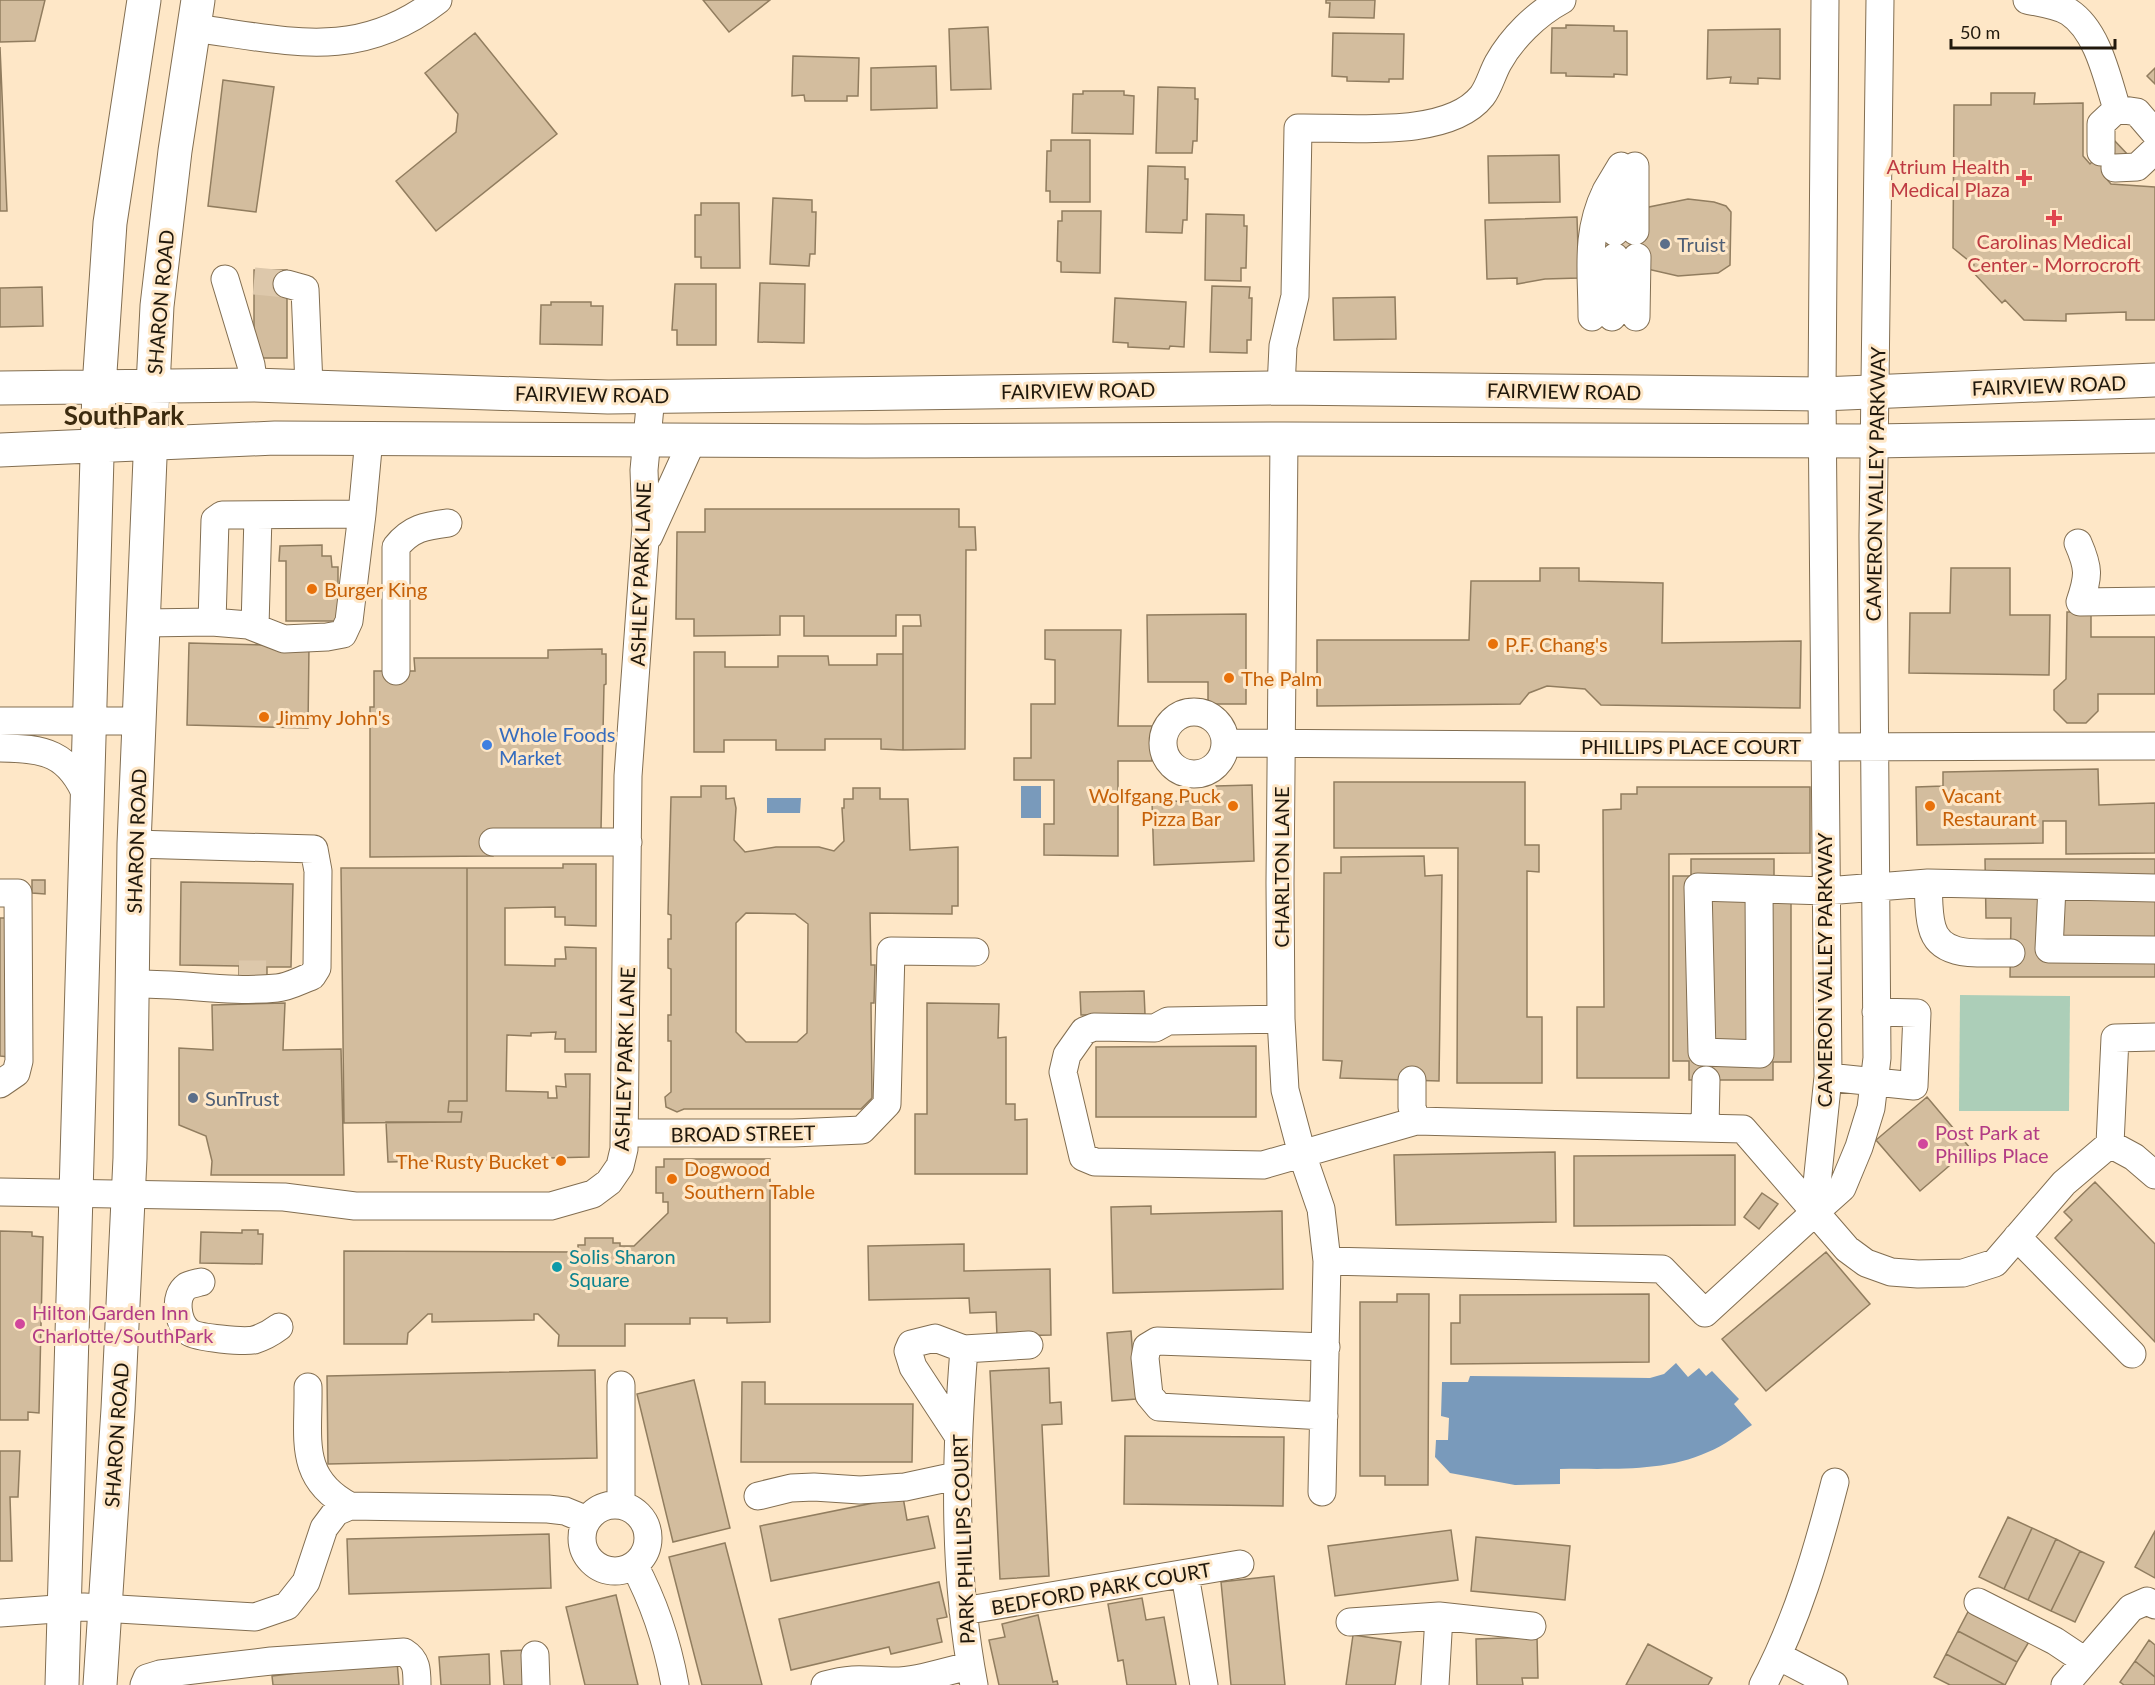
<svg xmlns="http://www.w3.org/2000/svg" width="2155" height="1685" font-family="Lato,sans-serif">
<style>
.green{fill:#acceb8}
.water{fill:#799abb}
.building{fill:#d3bd9e;stroke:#917d5f;stroke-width:1.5;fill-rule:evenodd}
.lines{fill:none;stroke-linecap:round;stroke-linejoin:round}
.minor-tunnel{stroke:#ddc8ab;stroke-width:27;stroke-dasharray:27 14;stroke-linecap:butt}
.minor-casing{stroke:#826e51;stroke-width:29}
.major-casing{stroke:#826e51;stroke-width:35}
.minor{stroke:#fff;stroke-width:27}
.major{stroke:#fff;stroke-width:33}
.health-dot{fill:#e0444e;stroke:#fee7c7;stroke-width:2}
.service-dot{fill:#5c6f8a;stroke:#fee7c7;stroke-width:2}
.food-dot{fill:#e8710a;stroke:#fee7c7;stroke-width:2}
.shop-dot{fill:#3f7fe0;stroke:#fee7c7;stroke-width:2}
.hotel-dot{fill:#d1479c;stroke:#fee7c7;stroke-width:2}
.culture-dot{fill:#0f9aa8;stroke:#fee7c7;stroke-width:2}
.labels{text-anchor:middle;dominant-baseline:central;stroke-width:6;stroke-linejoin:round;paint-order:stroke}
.health-label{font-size:20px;fill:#be3a42;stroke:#fee7c7;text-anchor:end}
.service-label{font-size:20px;fill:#4e5e75;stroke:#fee7c7;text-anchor:start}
.street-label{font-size:20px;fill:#20180c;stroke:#fee7c7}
.food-label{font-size:20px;fill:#c56008;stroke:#fee7c7;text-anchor:start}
.shop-label{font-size:20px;fill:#366cbe;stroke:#fee7c7;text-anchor:start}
.hotel-label{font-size:20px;fill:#b23c85;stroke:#fee7c7;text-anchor:start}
.culture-label{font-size:20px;fill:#0d838f;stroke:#fee7c7;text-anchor:start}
.district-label{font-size:26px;font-weight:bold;fill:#3c2b0f;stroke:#fee7c7}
</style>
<rect width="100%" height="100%" fill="#fee7c7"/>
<path class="green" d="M1960,995L2070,996L2069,1111H1959Z"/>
<path class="water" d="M1021,786H1041V818H1021Z
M767,798H801L800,813H767Z
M1676,1363L1688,1377L1699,1368L1706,1376L1712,1371L1739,1399L1734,1404L1752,1425C1738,1434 1724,1446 1708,1452C1662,1473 1609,1468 1560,1469V1484L1515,1485L1450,1473L1435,1457L1436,1440H1448L1449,1418L1441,1416L1442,1382H1468L1470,1376L1650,1378L1664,1374Z"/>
<path class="building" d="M0,0H45L35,41L0,42Z
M703,0H770L729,32Z
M1326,0H1375L1374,18L1329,17L1330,3H1326Z
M1566,25L1614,26V31H1627V75L1614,74V77L1566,76V73H1551L1552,28H1566Z
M988,27L991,89L951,90L949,29Z
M1780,29V79L1758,78V84L1730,83L1731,77L1707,79L1708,30Z
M475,33L557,134L436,231L396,181L456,132L458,114L425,73Z
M1333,33L1404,34L1403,79H1389V82L1347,81V77L1332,76Z
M0,47L7,211H0Z
M793,56L859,58L858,96H847V101H805L804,95L792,96Z
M936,66L937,108L871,110V68Z
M2155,68V84L2147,76Z
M223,80L274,87L256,212L208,206Z
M1158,87L1195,88V99H1198L1197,141H1193L1192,153H1156Z
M1083,91H1124V95L1134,96L1133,134L1072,133L1073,94H1083Z
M1991,93H2035L2034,104L2083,103V156L2090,164L2114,140L2129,156L2105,177L2111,184L2155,187V320H2126V312L2066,314V321L2024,320L2005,300L2002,303L1969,268L1974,265L1953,248L1954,105H1991Z
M1051,140H1090V202H1050V191H1046L1047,151H1051Z
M1559,155L1560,202L1489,203L1488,156Z
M1148,166L1185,167V179H1188L1187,220H1183L1182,233L1146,232Z
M773,198L812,200V212H816L815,254H810L809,266L770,264Z
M1688,199L1714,202L1726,206L1731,212L1730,265L1718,273L1678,276L1599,258V232L1645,212L1649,207Z
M701,203H739L740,268H701V257H695V215H701Z
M1062,211H1101L1100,273L1061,272V262L1057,261L1058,221H1062Z
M1206,214L1244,215V226H1247L1246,268H1241V281L1205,280Z
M1577,217L1579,278L1545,279L1517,284V278L1487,279L1485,220Z
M254,270H287V358H254Z
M760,283L805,284L804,343L758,342Z
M675,284H716V345H677V330H672Z
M1212,286L1250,287L1249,298H1252L1251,340H1247V353L1210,352Z
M42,287L43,326L0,327V288Z
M1395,297L1396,339L1334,340L1333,298Z
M1115,298L1186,302L1184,347L1170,346L1169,349L1128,347V343L1113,342Z
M551,302H591V306H603L602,345L540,344L541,305H551Z
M705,509H959V527H975L976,550H966L965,749L903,750V626H921L920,615H896V636H804V616H780V635L694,636V619H676L677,532H705Z
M322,545V556H331L332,567H338V621H286V561H279L280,546Z
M1540,568H1579V581L1663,583L1662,643L1801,641L1800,708L1601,705L1585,689L1547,686L1529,693L1520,704L1317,706V640H1469L1471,581H1540Z
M1951,568H2010V615H2050L2049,675L1909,673L1910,613H1950Z
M2067,612H2091V637H2155V694H2098V711L2086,723H2067L2054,710V690L2066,679Z
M1246,614V704H1208V682H1148L1147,615Z
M1045,630H1121L1118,726H1152V761H1118V856L1044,855V824H1054V780H1014V758H1031V704H1055V660L1045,659Z
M189,643L309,646L308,728L187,725Z
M602,649V654H606V684L604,685L601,830H493V856L370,857V707H374V671H415L414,658H548V650Z
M694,652H725V667H778V656H828L829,665H877V654H903V750L881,749V739H825V750H776V740H724V752H694Z
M2098,769L2099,805L2155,803V853L2066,854V821H2043V843L1917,845L1916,787L1943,786V772Z
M1334,782H1525V845H1539V872L1527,871V1017H1542V1083H1457L1458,848H1334Z
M1252,785L1254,861L1154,865L1152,802L1216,800V786Z
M701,786H726V799L734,798L736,808L734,840L745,852L776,847H819L834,851L844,841L842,808H844V799H853V788H880V799H908L910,850L958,847V906H952V914L870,913L871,965H875L874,1003H871L872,1098L861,1109H684L677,1112L666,1107L665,1097L671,1092V1041H668V1015H671V969L668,968V939H671V915L668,914L671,797H701ZM746,913L795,914L808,924L807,1033L797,1042H746L736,1032V923Z
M1637,787H1810V853L1669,854V1078H1577V1007H1604L1603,810L1621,809V794H1637Z
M1424,856L1425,876L1442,875L1439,1081L1340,1078L1342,1061L1323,1060L1324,873H1341V857Z
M1691,859H1774V897H1791V1062H1773V1080H1689V1061H1673V876H1691Z
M1985,859H2155V977H2010L2011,918H1986Z
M563,864H596V926L565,925V917H555V907L505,908V965L555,966V959H566L565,947L596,948V1052H565V1039H555L556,1032L531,1033V1036L507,1035L506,1091L548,1092V1098H557L556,1086L566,1087L565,1074H590L589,1157L388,1162L386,1122H461L462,1112H448L449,1101H467V868H563Z
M341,868H467V1101H449L448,1112H462L461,1122L344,1123Z
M32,880H45V894L32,893Z
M181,882L293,884L291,967H267V983L239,982V966L180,965Z
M0,918H12L9,1057L0,1056Z
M1144,991L1145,1014L1081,1015L1080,992Z
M285,1003L283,1050L341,1049L344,1175H211L212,1161L206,1136L179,1125V1048L213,1050L212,1005Z
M927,1003L999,1004L998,1038L1006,1037V1104H1015V1120L1027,1119V1174H915V1114H927Z
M1256,1046V1117H1096V1047Z
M1927,1097L1970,1148L1920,1191L1876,1140Z
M1555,1152L1556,1222L1396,1225L1394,1155Z
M1735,1155V1225L1574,1226V1156Z
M664,1159H770V1322L727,1323V1318H690V1324H625V1346H558L559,1335L538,1314H534V1320L432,1322V1314H428L408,1333L407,1344H344V1251L578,1252V1245H585V1238H613V1243H620V1246H634L668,1213V1202H663V1193H656V1167H664Z
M2095,1182L2155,1244V1342L2055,1238L2072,1220L2064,1212Z
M1762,1193L1778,1204L1759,1229L1744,1217Z
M1151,1206V1214L1282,1211L1283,1289L1113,1293L1111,1207Z
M242,1230H258V1234H263L262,1264L200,1263L201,1232L242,1233Z
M0,1231L32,1232V1236L43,1237L39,1413L28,1412V1420H0Z
M964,1244V1271L1050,1269L1051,1335L997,1336L996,1312L970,1313L969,1298L869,1300L868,1246Z
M1826,1252L1870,1304L1766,1391L1722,1339Z
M1397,1294H1429L1428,1485H1385V1476H1360V1302H1397Z
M1649,1294V1362L1451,1364V1323H1460V1295Z
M1131,1331L1136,1399L1112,1401L1107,1333Z
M1049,1368L1050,1403L1061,1402L1062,1424L1042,1425L1049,1576L1000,1579L990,1371Z
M595,1370L597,1458L328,1464L327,1376Z
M694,1380L730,1528L673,1542L637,1394Z
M742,1382H765V1404H913L912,1462H741Z
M1125,1436L1284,1437L1283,1506L1124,1504Z
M0,1451H20L18,1497H10L12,1561H0Z
M903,1497L907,1520L928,1516L935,1548L771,1581L760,1526Z
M2008,1517L2032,1528L2004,1589L1979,1577Z
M2032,1528L2056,1539L2028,1600L2004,1589Z
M1451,1530L1458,1580L1335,1596L1328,1546Z
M2155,1531V1578L2135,1567Z
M549,1534L551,1588L349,1594L347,1539Z
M1476,1537L1570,1546L1565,1600L1471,1591Z
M2056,1539L2080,1551L2051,1611L2028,1600Z
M725,1543L762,1685H702L669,1557Z
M2080,1551L2104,1562L2075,1622L2051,1611Z
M1274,1576L1285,1685H1231L1221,1582Z
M939,1582L947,1617L937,1619L942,1642L891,1654L889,1647L791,1670L779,1619Z
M616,1595L638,1685H585L566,1607Z
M1142,1598L1146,1620L1164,1617L1176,1685H1127L1123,1660L1118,1661L1108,1604Z
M1970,1608L2030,1640L2017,1662L1958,1631Z
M1038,1615L1053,1682L1057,1681L1058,1685H999L989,1640L1005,1637L1002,1624Z
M1958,1631L2017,1662L2005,1685L1946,1654Z
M1353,1635L1401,1642L1395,1685H1346Z
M1537,1637L1538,1678H1522L1523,1685H1477L1476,1639Z
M2149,1640L2155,1645V1677L2135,1661Z
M1648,1644L1712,1678L1708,1685H1626Z
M525,1650L528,1685H504L501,1651Z
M489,1654L490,1685H441L439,1657Z
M1946,1654L2005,1685H1950L1934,1677Z
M397,1661L399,1685H273L272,1676Z
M2135,1661L2155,1677V1685H2124L2120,1682Z"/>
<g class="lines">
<path class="minor-tunnel" d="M1626,257V231
M254,281L287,284
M239,974H267"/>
<defs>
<path id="minor" d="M1825,0L1822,394L1828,1077L1814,1213L1842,1188L1859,1147L1871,1108L1877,1058L1873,536L1880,0
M2027,0C2040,3 2058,5 2069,12C2098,31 2107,78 2117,109L2137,112L2155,133
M193,28C287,40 357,63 438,0
M2101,152V124L2117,109
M1635,166V231
M2115,168L2137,167L2155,150
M1605,208L1606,191L1621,166
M1615,232L1613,201L1616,190
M225,279L251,365L254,385
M287,284L305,289L309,386
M1592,317C1592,271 1585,234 1606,191
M1612,317L1615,257
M1636,317L1637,257
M1281,388L1283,346L1295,296L1298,128C1349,127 1448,139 1482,96C1489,87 1492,74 1498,63C1512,38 1536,14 1562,0
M1284,439L1280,883L1281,1019L1285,1090L1302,1154L1321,1209L1327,1261L1322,1492
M649,536L693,439
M2078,543C2089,568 2089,576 2080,602L2155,601
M212,622L215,520L222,515L362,514L369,438
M145,623L212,622L248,625L284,639L327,637L343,634L349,621L362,514
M255,627L258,515
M396,671V547C411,528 425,526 448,523
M1163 743a31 31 0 1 1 62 0a31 31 0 1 1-62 0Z
M0,721H140
M1226,743L1824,747L2155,746
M0,748C44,748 69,753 87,797
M493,842H628
M1928,883C1929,897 1928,913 1932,927C1940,960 1984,952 2011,953
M2052,887L2049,949L2155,950
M1759,889L1760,1054L1702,1052L1698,887L1826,891L1928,883L2155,888
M0,893H18L19,1061L16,1073L0,1084
M134,984C182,983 230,993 277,988C289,987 301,980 312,976L317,968L318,871L314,849L134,844
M1281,1019L1168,1021L1155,1028L1094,1027L1084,1031L1067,1055L1063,1072L1083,1157L1095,1162L1263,1165L1416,1121L1743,1129L1847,1249L1866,1263L1891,1272L1918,1274L1963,1273L1995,1263L2064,1183L2110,1144
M2155,1037L2115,1038L2110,1144L2134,1157L2155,1175
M1828,1077L1914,1086L1917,1013L1876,1012
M1412,1080V1107L1416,1121
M1705,1128L1706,1080
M625,1133H793L862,1130L887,1104L891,951L975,952
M0,1192L284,1197L355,1206H551L593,1194L609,1182L620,1166L624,1149L628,776L646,526L644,470L651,396
M2017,1237L2132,1354
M1327,1261L1662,1269L1705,1313L1814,1213
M201,1282C197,1283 191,1284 187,1286C173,1296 177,1322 189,1332C198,1338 243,1342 254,1340C264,1337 271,1333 279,1327
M308,1387C309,1438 297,1478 350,1506
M1324,1416L1159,1407L1149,1395L1145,1358L1147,1347L1157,1341L1326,1347
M957,1434L913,1367L908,1351L911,1344L935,1338L964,1349
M758,1496L791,1488L814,1487L860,1490L905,1487L956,1476
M621,1505V1385
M582 1538a33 33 0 1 1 66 0a33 33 0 1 1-66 0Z
M634,1565C655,1604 667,1641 675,1685
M1185,1575L1204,1685
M1978,1602L2055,1641L2085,1661
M963,1611L1240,1564
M0,1613L84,1607L255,1617L287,1606L306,1582L324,1528L336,1512L350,1506L548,1509L565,1511L587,1520
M1350,1622L1439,1616L1532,1626
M535,1655L536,1685
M1778,1656L1834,1685
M144,1685L147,1678L160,1674L271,1661L404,1652C417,1660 417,1670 417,1685
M825,1685C854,1677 863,1680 891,1681C916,1682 945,1671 970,1666
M974,1685C953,1574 955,1461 964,1349L1029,1345
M1435,1685L1439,1616
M1763,1685C1797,1621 1817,1552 1835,1482
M2065,1685L2131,1608L2147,1601L2155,1605"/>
<path id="major" d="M0,388L254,385L608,397L1281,388L1822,394L2155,380
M0,450L275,438L865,441L1284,439L1874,441L2155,436
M62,1685L99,387L110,223L144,0
M100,1685L118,1409L130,1158L134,844L153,386L157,306L175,151L198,0"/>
</defs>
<use href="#minor" class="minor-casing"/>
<use href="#major" class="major-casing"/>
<use href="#minor" class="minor"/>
<use href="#major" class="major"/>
</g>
<g class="health-dot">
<path d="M2021 169h6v6h6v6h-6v6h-6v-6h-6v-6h6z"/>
<path d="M2051 209h6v6h6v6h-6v6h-6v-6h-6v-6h6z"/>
</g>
<g class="service-dot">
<circle cx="1665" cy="244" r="6"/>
<circle cx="193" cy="1098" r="6"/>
</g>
<g class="food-dot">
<circle cx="312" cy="589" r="6"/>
<circle cx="1493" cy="644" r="6"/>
<circle cx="1229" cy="678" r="6"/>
<circle cx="264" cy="717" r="6"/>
<circle cx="1233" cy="806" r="6"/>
<circle cx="1930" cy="806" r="6"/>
<circle cx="561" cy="1161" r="6"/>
<circle cx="672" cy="1179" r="6"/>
</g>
<circle class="shop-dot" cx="487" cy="745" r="6"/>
<g class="hotel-dot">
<circle cx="1923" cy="1144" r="6"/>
<circle cx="20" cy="1324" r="6"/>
</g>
<circle class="culture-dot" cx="557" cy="1267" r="6"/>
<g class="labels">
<g class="health-label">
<text x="2010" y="166">Atrium Health<tspan x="2010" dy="23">Medical Plaza</tspan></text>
<text x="2054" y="241" text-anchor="middle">Carolinas Medical<tspan x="2054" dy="23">Center - Morrocroft</tspan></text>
</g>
<g class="service-label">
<text x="1677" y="244">Truist</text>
<text x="205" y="1098">SunTrust</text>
</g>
<g class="street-label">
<text transform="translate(160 302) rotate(-85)">SHARON ROAD</text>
<text transform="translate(2049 385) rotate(-2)">FAIRVIEW ROAD</text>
<text transform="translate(1078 390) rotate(-1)">FAIRVIEW ROAD</text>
<text transform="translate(1564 391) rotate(1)">FAIRVIEW ROAD</text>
<text transform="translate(592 394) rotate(1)">FAIRVIEW ROAD</text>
<text transform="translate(1875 484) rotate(-89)">CAMERON VALLEY PARKWAY</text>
<text transform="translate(640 574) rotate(-88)">ASHLEY PARK LANE</text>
<text x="1691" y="746">PHILLIPS PLACE COURT</text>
<text transform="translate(136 841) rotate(-88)">SHARON ROAD</text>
<text transform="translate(1281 867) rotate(-90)">CHARLTON LANE</text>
<text transform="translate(1824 970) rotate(-90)">CAMERON VALLEY PARKWAY</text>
<text transform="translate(624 1059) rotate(-88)">ASHLEY PARK LANE</text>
<text transform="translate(743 1133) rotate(-1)">BROAD STREET</text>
<text transform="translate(116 1435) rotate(-86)">SHARON ROAD</text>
<text transform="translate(963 1539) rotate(-92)">PARK PHILLIPS COURT</text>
<text transform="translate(1101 1588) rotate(-10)">BEDFORD PARK COURT</text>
</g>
<g class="food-label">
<text x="324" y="589">Burger King</text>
<text x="1505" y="644">P.F. Chang's</text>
<text x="1241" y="678">The Palm</text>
<text x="276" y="717">Jimmy John's</text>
<text x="1221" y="795" text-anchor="end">Wolfgang Puck<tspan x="1221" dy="23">Pizza Bar</tspan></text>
<text x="1942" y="795">Vacant<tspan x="1942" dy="23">Restaurant</tspan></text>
<text x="549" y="1161" text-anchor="end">The Rusty Bucket</text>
<text x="684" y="1168">Dogwood<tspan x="684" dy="23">Southern Table</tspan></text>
</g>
<g class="shop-label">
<text x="499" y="734">Whole Foods<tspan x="499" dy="23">Market</tspan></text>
</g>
<g class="hotel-label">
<text x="1935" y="1132">Post Park at<tspan x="1935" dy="23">Phillips Place</tspan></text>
<text x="32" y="1312">Hilton Garden Inn<tspan x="32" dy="23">Charlotte/SouthPark</tspan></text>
</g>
<g class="culture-label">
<text x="569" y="1256">Solis Sharon<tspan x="569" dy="23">Square</tspan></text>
</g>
<g class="district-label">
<text x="124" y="415">SouthPark</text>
</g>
</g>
<path d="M1951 39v9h164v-9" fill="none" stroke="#20180c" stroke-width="3"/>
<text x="1960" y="39" font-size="18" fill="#20180c" stroke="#fee7c7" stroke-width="4.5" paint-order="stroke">50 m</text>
</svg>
